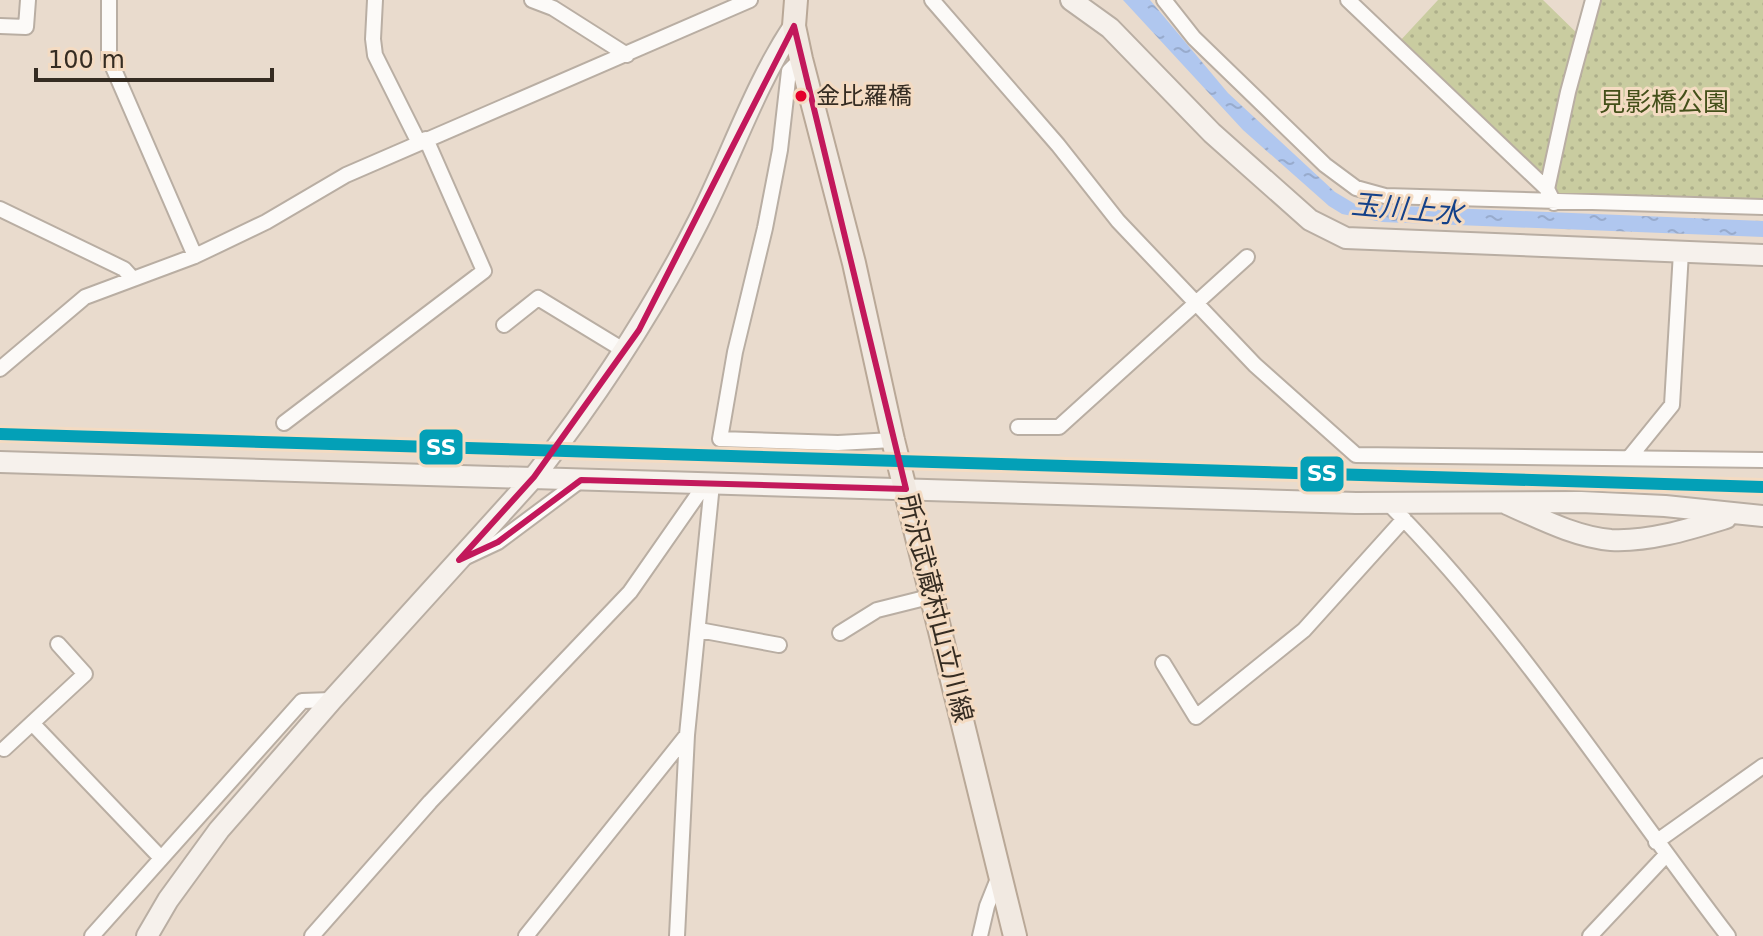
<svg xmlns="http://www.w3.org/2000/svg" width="1763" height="936" font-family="'DejaVu Sans','Noto Sans JP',sans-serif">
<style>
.grass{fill:url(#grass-dots)}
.water{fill:url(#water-ripples)}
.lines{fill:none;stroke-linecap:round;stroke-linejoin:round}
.street-casing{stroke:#b9aea3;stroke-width:18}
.secondary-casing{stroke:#b9aea3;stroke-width:24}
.primary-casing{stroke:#b9a897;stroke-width:26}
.street{stroke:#fcfaf8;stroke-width:14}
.secondary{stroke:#f6f1ec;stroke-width:20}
.primary{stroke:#f1e9e1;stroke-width:22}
.rail-1-casing{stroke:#f4dbc2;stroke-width:18}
.rail-1{stroke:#03a0b7;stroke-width:12}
.marked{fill:none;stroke:#c2185b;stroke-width:6;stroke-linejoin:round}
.bus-dot{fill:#e4002b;stroke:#f4dbc2;stroke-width:3}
.labels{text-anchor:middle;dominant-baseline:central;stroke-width:6;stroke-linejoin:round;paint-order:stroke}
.bus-label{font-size:24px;fill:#352c22;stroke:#f4dbc2;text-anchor:start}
.park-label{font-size:26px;fill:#44501a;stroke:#f4dbc2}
.street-label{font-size:26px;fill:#352c22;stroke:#f4dbc2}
.water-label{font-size:28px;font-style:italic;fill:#144189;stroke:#f4dbc2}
.line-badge{stroke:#f4dbc2;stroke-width:3}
.badge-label{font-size:22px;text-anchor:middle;font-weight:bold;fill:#fff}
</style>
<defs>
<pattern id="grass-dots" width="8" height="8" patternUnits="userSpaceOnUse" patternTransform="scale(2)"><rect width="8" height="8" fill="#c9cca0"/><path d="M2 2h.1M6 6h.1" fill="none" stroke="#adaf8a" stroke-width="1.8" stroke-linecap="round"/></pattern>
<pattern id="water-ripples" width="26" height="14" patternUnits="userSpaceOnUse" patternTransform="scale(2)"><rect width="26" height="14" fill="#b0c7ef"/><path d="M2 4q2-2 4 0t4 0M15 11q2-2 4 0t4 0" fill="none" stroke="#98abcd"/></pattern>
</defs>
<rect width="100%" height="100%" fill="#e9dbcd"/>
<path class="grass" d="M1438,0H1543L1585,41L1598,0H1763V208L1557,197L1399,42Z"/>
<path class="water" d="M1123,0H1150L1228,93L1335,192L1355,204L1763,221V237L1382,222L1342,214L1329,206L1243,130Z"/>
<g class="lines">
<defs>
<path id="street" d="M109,0V58L195,256
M375,0L373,39L375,55L419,143
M532,0L553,8L627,55
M932,0L1058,145L1118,221L1255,365L1356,455L1763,460
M1164,0L1194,38L1325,165L1356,188L1385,196L1763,207
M1348,0L1547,189L1554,203
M0,26L26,27L28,0
M801,59L789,71L780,150L765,228L735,352L720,439L838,443L893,440
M1547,189L1568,92L1593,0
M0,209L124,269L133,279
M504,325L538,298L625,351
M0,369L85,297L195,256L266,222L346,175L750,0
M284,423L484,271L426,139
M1018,427H1059L1247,257
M1629,458L1672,405L1681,252
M1387,502C1517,633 1616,790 1728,936
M466,557L498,542L581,480
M699,630L779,645
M840,633L877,610L933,596
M1163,663L1196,717L1304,630L1404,519
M33,724L160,857
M4,749L85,674L58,644
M1656,842L1763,766
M92,936L302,701L332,700
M312,936L430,802L630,592L706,483
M526,936L687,735
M677,936L687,735L712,484
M980,936L987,906L999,876
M1590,936L1666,855"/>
<path id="secondary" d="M1071,0L1110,28L1212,133L1310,220L1346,238L1763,255
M0,462L1356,503L1581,502L1665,506L1763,516
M1507,504C1539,518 1575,537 1611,540C1649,542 1690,529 1726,518
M147,936L168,900L219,830L332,700L534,477C596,397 652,313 698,222C731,157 754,86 794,26"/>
<path id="primary" d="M796,0L794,26L801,59L854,263L893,440L1015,936"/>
</defs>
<use href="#street" class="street-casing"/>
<use href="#secondary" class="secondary-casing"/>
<use href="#primary" class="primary-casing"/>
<use href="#street" class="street"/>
<use href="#secondary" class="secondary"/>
<use href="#primary" class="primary"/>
<defs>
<path id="rail-1" d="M0,434L1763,487"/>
</defs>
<use href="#rail-1" class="rail-1-casing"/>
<use href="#rail-1" class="rail-1"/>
</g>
<path class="marked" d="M794,26L906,489L581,480L498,542L459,560L534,477L639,330Z"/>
<circle class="bus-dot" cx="801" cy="96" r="7"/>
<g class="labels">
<g class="bus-label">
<text x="816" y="96">金比羅橋</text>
</g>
<g class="park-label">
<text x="1664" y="102">見影橋公園</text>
</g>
<g class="street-label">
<text transform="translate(936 608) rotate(76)">所沢武蔵村山立川線</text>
</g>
<g class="water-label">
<text transform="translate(1407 209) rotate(5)">玉川上水</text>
</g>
</g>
<g class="line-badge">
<rect x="418" y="428" width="46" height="38" rx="8" fill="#03a0b7"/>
<rect x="1299" y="455" width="46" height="38" rx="8" fill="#03a0b7"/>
</g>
<g class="badge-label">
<text x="441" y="455">SS</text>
<text x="1322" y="481">SS</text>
</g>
<path d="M36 68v12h236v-12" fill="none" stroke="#352c22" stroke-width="4"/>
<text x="48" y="68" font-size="24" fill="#352c22" stroke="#f4dbc2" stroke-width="6" paint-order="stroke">100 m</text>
</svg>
